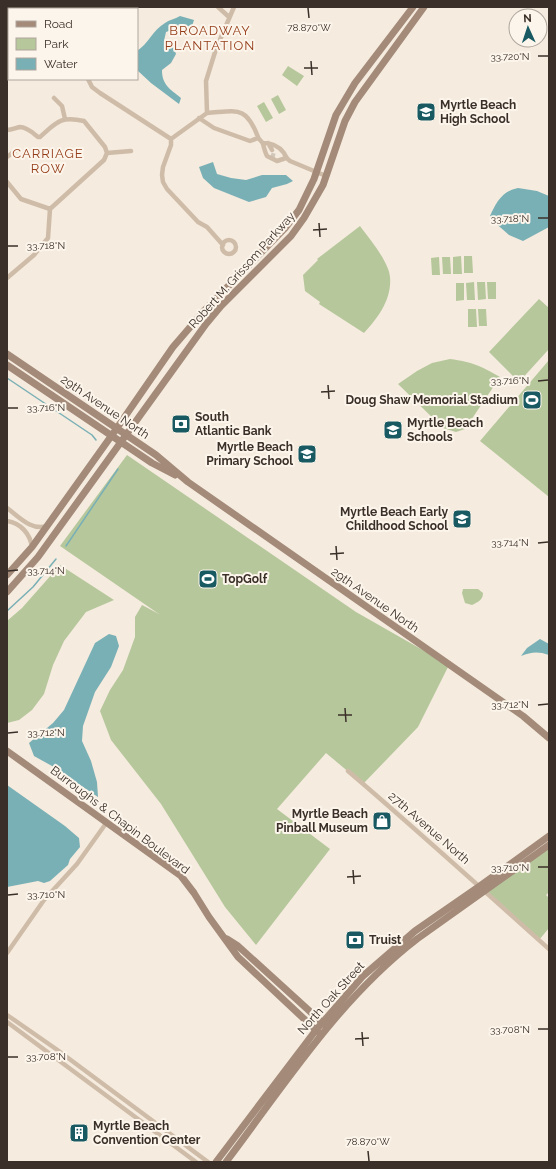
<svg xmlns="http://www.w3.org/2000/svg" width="556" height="1169" font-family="Raleway,sans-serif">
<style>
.green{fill:#b6c79c}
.water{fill:#79b0b6}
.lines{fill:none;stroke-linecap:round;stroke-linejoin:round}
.stream{stroke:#79b0b6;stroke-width:1.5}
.street-tunnel{stroke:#d0c6ba;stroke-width:4.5;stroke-dasharray:4.5 2;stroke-linecap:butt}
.street{stroke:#cfbca8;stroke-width:4.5}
.secondary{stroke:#a38a79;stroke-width:7}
.ticks{fill:none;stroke:#3b3029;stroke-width:1.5}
.labels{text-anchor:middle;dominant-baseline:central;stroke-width:4;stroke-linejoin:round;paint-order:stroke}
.poi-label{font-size:12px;font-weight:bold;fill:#3b3029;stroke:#fcf5eb;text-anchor:start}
.street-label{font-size:12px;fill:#3b3029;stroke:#fcf5eb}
.neighbourhood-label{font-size:13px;letter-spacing:1px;fill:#943c18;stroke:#fcf5eb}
.ticks-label{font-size:10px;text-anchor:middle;fill:#3b3029;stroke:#fcf5eb;stroke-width:4;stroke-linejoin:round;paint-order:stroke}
</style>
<rect width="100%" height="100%" fill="#f5ebde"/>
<path class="green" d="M288,66L304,76L297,86L282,75Z
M278,95L286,110L279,114L271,99Z
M264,102L273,118L266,122L257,106Z
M360,226C369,238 389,262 390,277C392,299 378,318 364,333L319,304L320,302L305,291L303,275L318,260L317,259Z
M461,256L462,274H453V257Z
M464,256H472L473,273H464Z
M439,257L440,275H432L431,258Z
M442,257H450L451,274H443Z
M474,282L475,300H467L466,283Z
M477,282H485L486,299L478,300Z
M487,282H496V299H488Z
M456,283H464V300L456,301Z
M539,299L549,308V349L519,382L489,352Z
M468,309H476L477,327H468Z
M478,309H486L487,326H479Z
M450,359C472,362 481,366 500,377L465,429L456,432L443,428L398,384L417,371L432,363Z
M549,360V497L480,441Z
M127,455L356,612L449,665L418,727L363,784L326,753L277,809L330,849L256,945L225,907L161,804L111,740L100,711L110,690L123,670L135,637V617L142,605L159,614L60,546Z
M60,565L114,600L86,612L64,641L53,665L44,694L32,710L19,720L7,723V621L22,608Z
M463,589H478L483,593C483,600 478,602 472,605L465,603L462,593Z
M549,845V892L546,895L549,898V928L539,940L486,891Z"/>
<path class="water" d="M180,16L194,20L192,26L177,28L166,32L164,41L173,46L176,54L171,63L162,70C162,85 170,89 181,98L179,104L151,83L137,70V51C148,44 153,30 165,23C169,20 175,19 180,16Z
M213,162L217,174L231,178L246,180L262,175H286L293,181L287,184L272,188L266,197L249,202L214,188L203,178L199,167Z
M518,188L537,191L549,196V227L523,241L509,235L492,220L490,216C496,203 502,191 518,188Z
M109,634L116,636L119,646L111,667L95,692L83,726L82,741L91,761L97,782L98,797L52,766L34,756L29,743L53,723L64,710L95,643Z
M540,639L549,644V655C538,651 531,652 521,656L527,648Z
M7,785L65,826L79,838L80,847L70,859L68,865L50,881L44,883L38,881L7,887Z"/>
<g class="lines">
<path class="stream" d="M7,378L92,435L96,440
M66,546L118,469
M7,611L33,587L56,559"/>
<path class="street-tunnel" d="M271,155L275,156"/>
<path class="street" d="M218,7L229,17
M127,9L130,7
M88,79L92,87L100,93L171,139L207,113L206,81L216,49L234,7
M54,98L62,106L65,119
M207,113C237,111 246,105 258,137C259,140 262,141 263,144C264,148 265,152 267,156L277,161L286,158
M199,118L214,128L250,141L258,138
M7,130C12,130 15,128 20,127C27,127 33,133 38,137H40C57,122 60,116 84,121L105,147L107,153L104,160L50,209L48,238L34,255L7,278
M171,139V145L163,167L162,175L163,182L167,189L198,222L207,227L223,245
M263,143C271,143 279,146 284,153C286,157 286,158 290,161L326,176
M268,143L272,150
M107,153L131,151
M7,157L16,150
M7,182L21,199L50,209
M222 247a7 7 0 1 1 14 0a7 7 0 1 1-14 0Z
M7,508C19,517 31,531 47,526
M7,521C21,523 30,534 32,547
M348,771C416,829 482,889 549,949
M7,953L44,900L77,864L107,822
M7,1015L56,1049L208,1162
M7,1022L196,1162"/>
<path class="secondary" d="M7,354L156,455L188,482L523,716L549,738
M7,365L152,463L175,475
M7,575L32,547L117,428L173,347L204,311L285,228L299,210L314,179L336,115L355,83L413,7
M7,592L38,557L206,324L221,306L291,236L304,218L323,185L345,121L355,102L424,7
M7,751L181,876L194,893L209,917L238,957L318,1032
M227,939L238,946L326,1026
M216,1162L316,1030L363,976L415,931L480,886L549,836
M226,1162C285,1084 339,999 417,939L549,845"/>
</g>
<path class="ticks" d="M308,8L309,18M538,56H548M311,61L312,75M304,68H318M538,218H548M319,223L320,237M313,230L327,229M8,246H18M538,381L548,380M328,385L329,399M321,392L335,391M8,408H18M538,543L548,542M336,546L337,560M330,554L344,553M8,571L18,570M538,705L548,704M345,708L346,722M338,715H352M8,733L18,732M538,867H548M353,870L354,884M347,877L361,876M8,895L18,894M538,1029H548M362,1032L363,1046M355,1039L369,1038M8,1057H18M368,1151L369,1161"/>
<defs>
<symbol id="school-square" viewBox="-11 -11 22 22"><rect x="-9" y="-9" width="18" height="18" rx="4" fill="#195a62" stroke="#fcf5eb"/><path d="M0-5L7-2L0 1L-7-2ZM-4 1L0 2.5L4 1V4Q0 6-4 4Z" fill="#fff"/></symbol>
<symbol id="stadium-square" viewBox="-11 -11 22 22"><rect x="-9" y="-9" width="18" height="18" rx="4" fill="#195a62" stroke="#fcf5eb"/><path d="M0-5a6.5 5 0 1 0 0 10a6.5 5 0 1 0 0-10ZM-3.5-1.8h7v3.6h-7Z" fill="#fff"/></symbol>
<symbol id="bank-square" viewBox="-11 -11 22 22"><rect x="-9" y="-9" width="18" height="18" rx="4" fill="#195a62" stroke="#fcf5eb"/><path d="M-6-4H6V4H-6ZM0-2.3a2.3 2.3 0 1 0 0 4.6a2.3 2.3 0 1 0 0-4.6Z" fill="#fff"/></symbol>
<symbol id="shop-square" viewBox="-11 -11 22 22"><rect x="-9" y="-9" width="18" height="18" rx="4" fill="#195a62" stroke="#fcf5eb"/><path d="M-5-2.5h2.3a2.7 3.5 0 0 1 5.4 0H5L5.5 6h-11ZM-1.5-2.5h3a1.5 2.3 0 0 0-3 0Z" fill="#fff"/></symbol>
<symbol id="building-square" viewBox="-11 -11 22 22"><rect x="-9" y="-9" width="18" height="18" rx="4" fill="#195a62" stroke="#fcf5eb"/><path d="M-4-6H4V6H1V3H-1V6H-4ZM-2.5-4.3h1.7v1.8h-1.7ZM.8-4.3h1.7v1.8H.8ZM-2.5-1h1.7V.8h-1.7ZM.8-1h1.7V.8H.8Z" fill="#fff"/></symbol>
</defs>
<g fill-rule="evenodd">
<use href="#school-square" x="415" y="101" width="22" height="22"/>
<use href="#stadium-square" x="521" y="389" width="22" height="22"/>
<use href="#bank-square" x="170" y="413" width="22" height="22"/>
<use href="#school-square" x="382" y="419" width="22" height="22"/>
<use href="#school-square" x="296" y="443" width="22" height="22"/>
<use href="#school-square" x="451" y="508" width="22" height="22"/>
<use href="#stadium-square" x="197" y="568" width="22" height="22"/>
<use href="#shop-square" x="371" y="810" width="22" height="22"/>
<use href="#bank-square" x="344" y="929" width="22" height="22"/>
<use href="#building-square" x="68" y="1122" width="22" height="22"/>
</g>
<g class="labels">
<g class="poi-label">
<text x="440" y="105">Myrtle Beach<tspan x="440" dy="14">High School</tspan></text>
<text x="518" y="400" text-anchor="end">Doug Shaw Memorial Stadium</text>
<text x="195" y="417">South<tspan x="195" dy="14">Atlantic Bank</tspan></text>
<text x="407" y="423">Myrtle Beach<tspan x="407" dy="14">Schools</tspan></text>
<text x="293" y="447" text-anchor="end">Myrtle Beach<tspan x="293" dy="14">Primary School</tspan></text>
<text x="448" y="512" text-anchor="end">Myrtle Beach Early<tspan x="448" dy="14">Childhood School</tspan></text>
<text x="222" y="579">TopGolf</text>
<text x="368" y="814" text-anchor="end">Myrtle Beach<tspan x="368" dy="14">Pinball Museum</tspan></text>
<text x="369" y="940">Truist</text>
<text x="93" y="1126">Myrtle Beach<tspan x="93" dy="14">Convention Center</tspan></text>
</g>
<g class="street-label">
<text transform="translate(242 270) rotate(-48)">Robert M. Grissom Parkway</text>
<text transform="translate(105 407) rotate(34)">29th Avenue North</text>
<text transform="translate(375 600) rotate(35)">29th Avenue North</text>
<text transform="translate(120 820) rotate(37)">Burroughs &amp; Chapin Boulevard</text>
<text transform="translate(429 828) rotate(41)">27th Avenue North</text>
<text transform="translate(331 998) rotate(-48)">North Oak Street</text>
</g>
<g class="neighbourhood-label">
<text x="210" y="30">BROADWAY<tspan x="210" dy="15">PLANTATION</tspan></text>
<text x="48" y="153">CARRIAGE<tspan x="48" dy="15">ROW</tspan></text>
</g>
</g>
<g class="ticks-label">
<text x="309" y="31">78.870°W</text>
<text x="510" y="60">33.720°N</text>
<text x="510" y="222">33.718°N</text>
<text x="46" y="249">33.718°N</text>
<text x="510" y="384">33.716°N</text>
<text x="46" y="411">33.716°N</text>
<text x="510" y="546">33.714°N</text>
<text x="46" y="574">33.714°N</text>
<text x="510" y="708">33.712°N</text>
<text x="46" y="736">33.712°N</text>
<text x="510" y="871">33.710°N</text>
<text x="46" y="898">33.710°N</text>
<text x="510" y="1033">33.708°N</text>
<text x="46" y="1060">33.708°N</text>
<text x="368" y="1145">78.870°W</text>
</g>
<rect width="556" height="1169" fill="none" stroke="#3b3029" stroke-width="16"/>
<rect x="8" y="8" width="130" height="72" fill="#fcf5eb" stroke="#afa69d"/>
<rect x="16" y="21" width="20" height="6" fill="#a38a79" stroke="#afa69d"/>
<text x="44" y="28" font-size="12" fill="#3b3029">Road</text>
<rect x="16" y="38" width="20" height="12" fill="#b6c79c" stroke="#afa69d"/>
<text x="44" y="48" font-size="12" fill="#3b3029">Park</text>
<rect x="16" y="58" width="20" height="12" fill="#79b0b6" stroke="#afa69d"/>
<text x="44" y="68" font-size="12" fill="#3b3029">Water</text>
<g transform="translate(528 28) rotate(357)"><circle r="19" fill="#fcf5eb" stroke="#afa69d"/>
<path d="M0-3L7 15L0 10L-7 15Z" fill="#195a62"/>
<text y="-6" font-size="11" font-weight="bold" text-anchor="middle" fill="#3b3029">N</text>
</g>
</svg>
